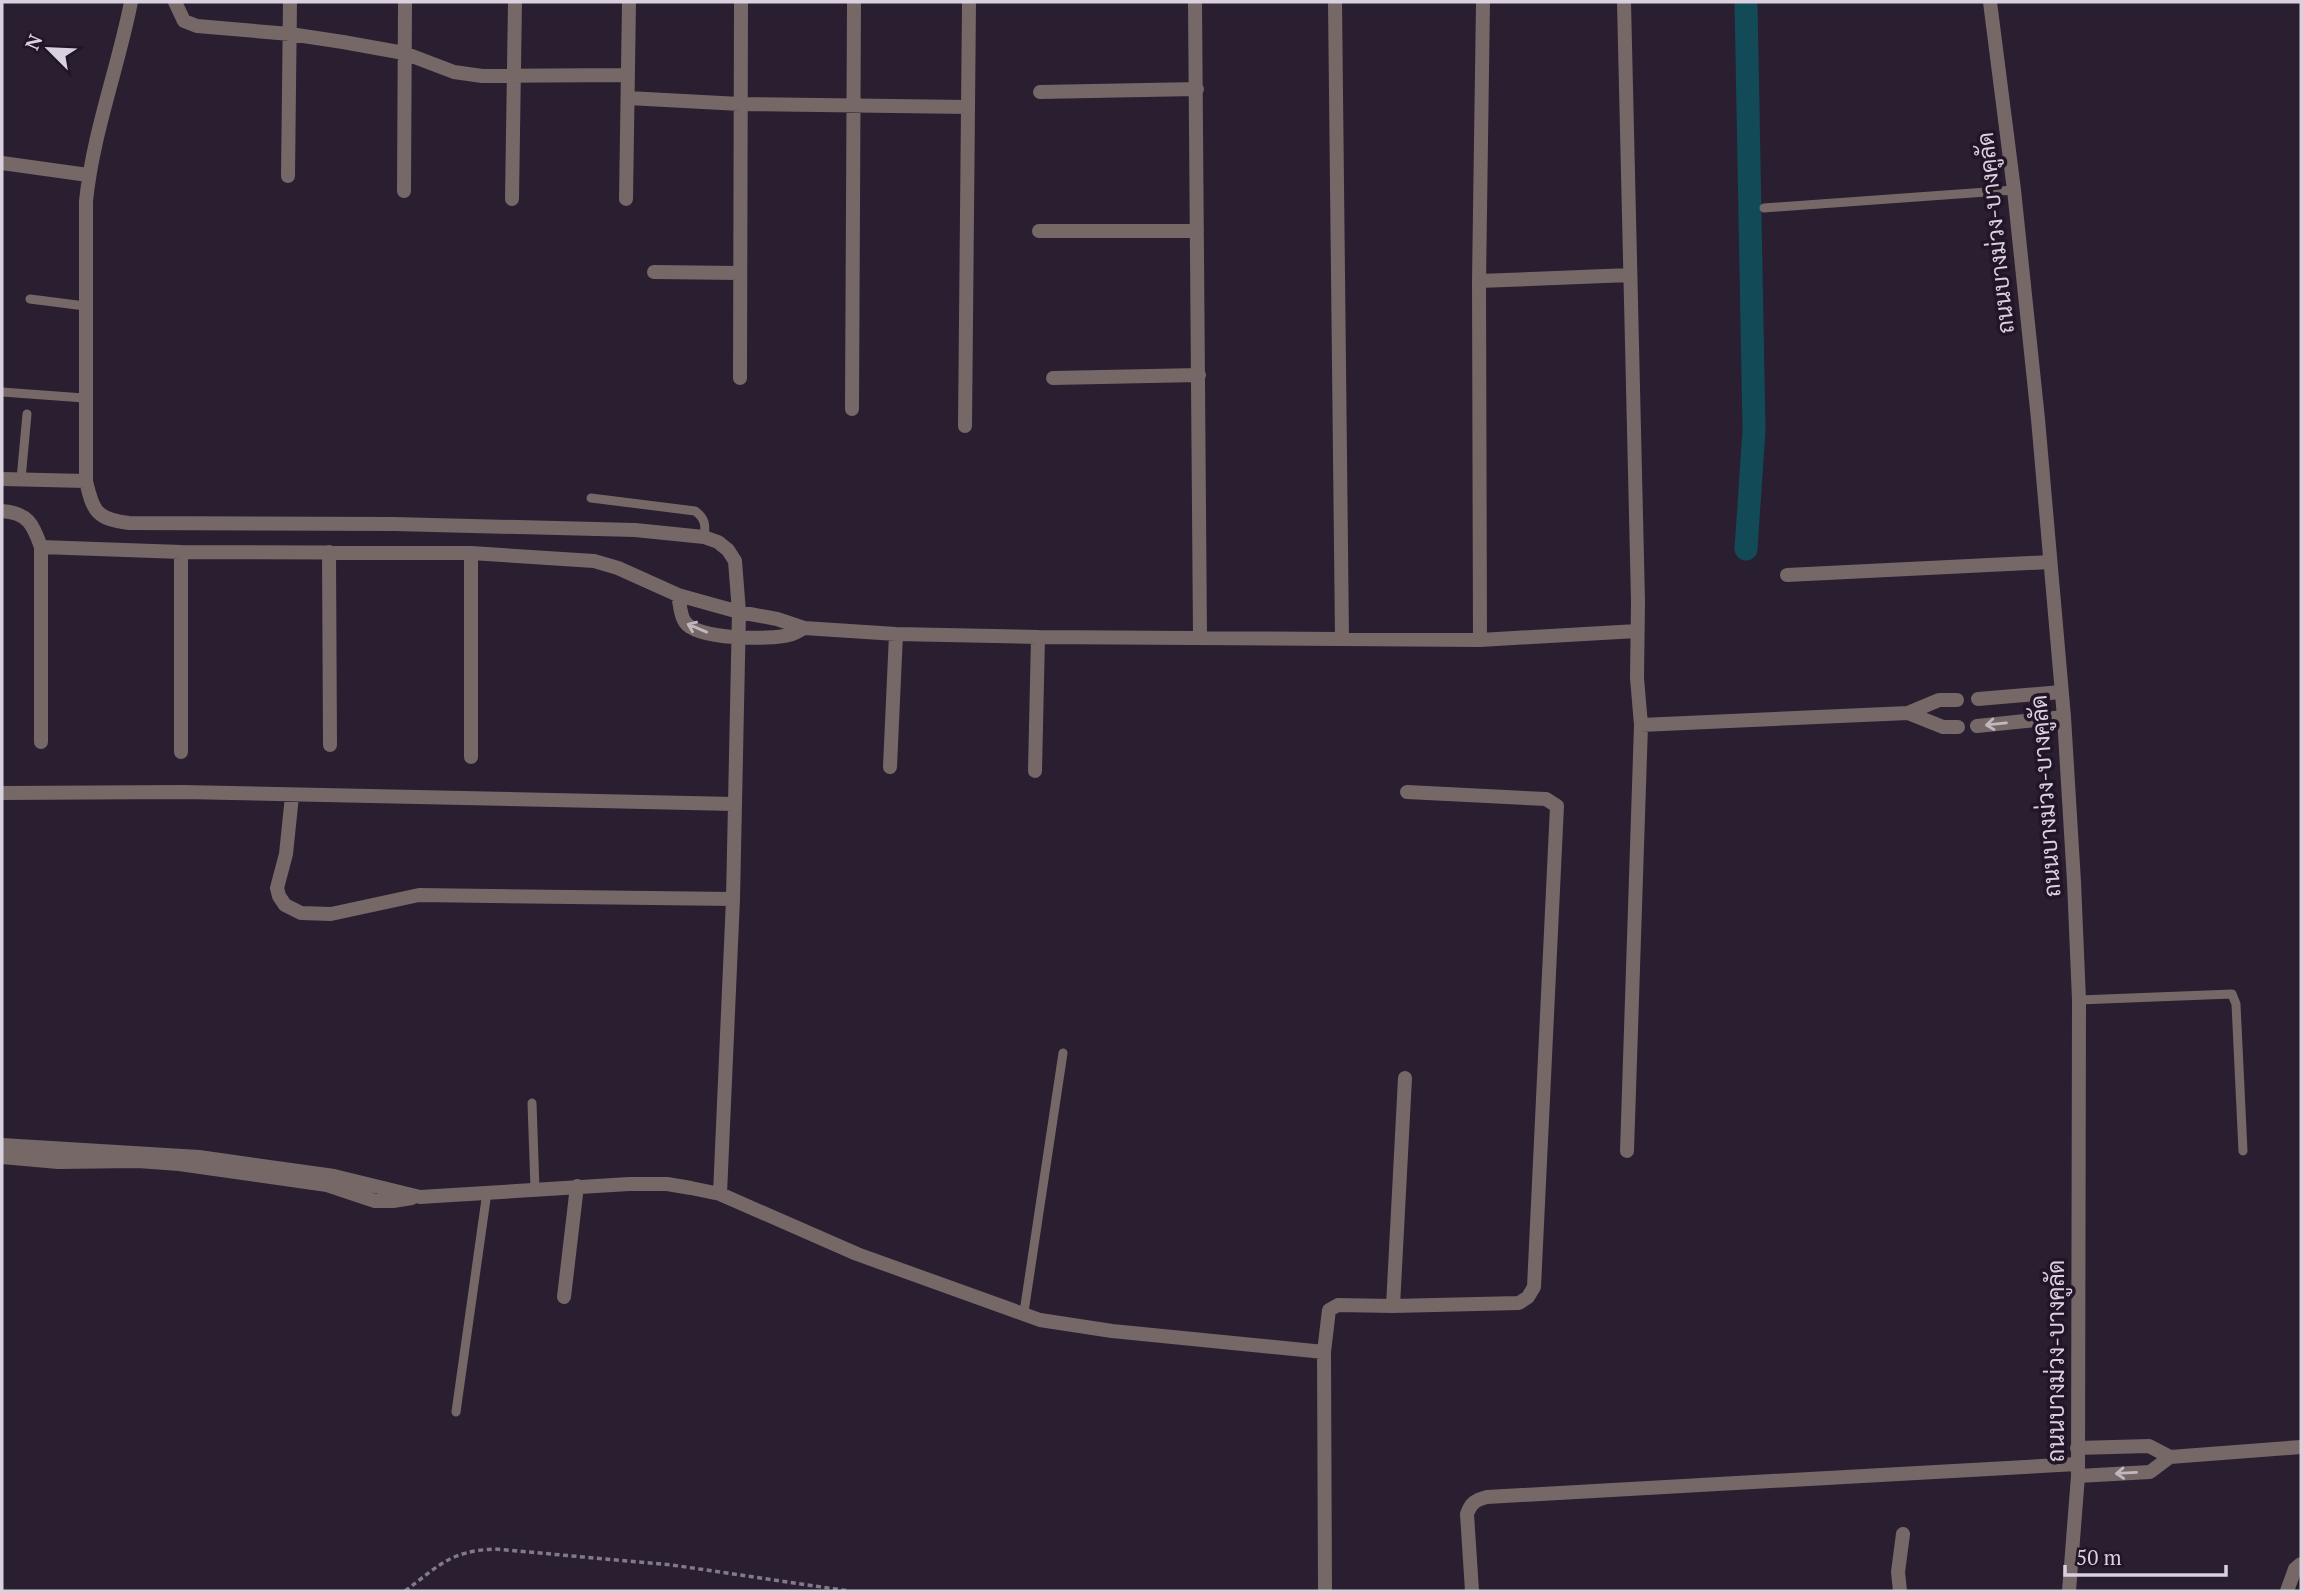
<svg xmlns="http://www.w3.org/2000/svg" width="2303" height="1593" font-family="'PT Serif',Sarabun,serif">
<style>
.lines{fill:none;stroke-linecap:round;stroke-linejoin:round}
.canal{stroke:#134a57;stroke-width:23}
.path{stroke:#837a89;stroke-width:3.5;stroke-dasharray:5 3.5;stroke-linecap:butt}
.service{stroke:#756866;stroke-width:9}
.minor{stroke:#756866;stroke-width:14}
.tertiary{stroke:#756866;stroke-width:14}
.oneway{stroke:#c0b7c0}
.labels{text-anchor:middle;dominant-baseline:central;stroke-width:7;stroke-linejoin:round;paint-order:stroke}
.street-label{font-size:23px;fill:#d9d1de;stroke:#211527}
</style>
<rect width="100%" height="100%" fill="#2a1e31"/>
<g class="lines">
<path class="canal" d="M1746,2L1754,430L1746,549"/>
<path class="path" d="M405,1591C440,1565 450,1551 495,1549L672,1565L849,1591"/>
<path class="service" d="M1764,208L2014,190
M30,299L85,306
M2,392L84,398
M21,479L27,414
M591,498L695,511C705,518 706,525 704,537
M2079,1000L2232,994L2236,1004L2243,1151
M532,1103L535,1189
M1024,1312L1063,1053
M456,1412L487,1192"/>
<path class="minor" d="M131,2C118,68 93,133 86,201V481C93,511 96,519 129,523L394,524L635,530L704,537L718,542L728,550L735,561L739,612L733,899L720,1194
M175,2L184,21L197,26L290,34L343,42L404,53L454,72L482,76L628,75
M1195,2L1200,637
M1335,2L1342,638
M1624,2L1638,601L1637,678L1641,725L1908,713L1939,700H1957
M1040,92L1197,89
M628,98L740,104L968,107
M2,163L88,175
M288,176L290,2
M404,191L405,2
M512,199L515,2
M626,199L629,2
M1039,231H1197
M654,272L739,273
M1479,281L1630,275
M740,378L741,2
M1053,378L1199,375
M852,409L854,2
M965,426L969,2
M2,479L86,481
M2,511C28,513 33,524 41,547V742
M41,547L181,552L471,553L594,561L618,568L678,595L739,612L777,619L804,628L896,634L1038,637L1480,640L1637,631
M181,552V752
M329,552L330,745
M471,553V757
M1787,575L2050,562
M678,595C680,603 680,616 685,622C697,640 770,640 789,635C794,634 799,631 804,628
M1480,640L1479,281L1483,2
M1978,699L2061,692
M1908,713L1943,727H1958
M1977,726L2064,717
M890,767L896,634
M1035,771L1038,637
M2,793L183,792L734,804
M292,796L286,854L277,888L279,896L285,905L301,913L331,914L419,895L733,899
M2,1145L199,1157L334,1176L420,1197L629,1184H667L691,1188L720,1194L857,1254L1040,1320L1112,1331L1324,1352
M1627,1151L1641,725
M2,1157L58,1162L138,1161L179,1164L327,1185L375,1201H393L412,1198
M564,1297L577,1186
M1393,1306L1405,1078
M2077,1448L2149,1446L2170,1457L2301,1447
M2078,1476L2150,1472L2170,1457
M1325,1591L1324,1352L1329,1310L1338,1305L1393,1306L1519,1303L1528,1297L1534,1287L1557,806L1546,799L1407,792
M1472,1591L1467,1514C1471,1503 1475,1500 1487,1497L2077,1464
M1900,1591L1898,1572L1903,1534
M2287,1591L2295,1569L2301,1564"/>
<path class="tertiary" d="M1990,2L2014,190L2038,419L2064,717L2074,882L2079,1000L2078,1476L2069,1591"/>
</g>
<defs><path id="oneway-shaft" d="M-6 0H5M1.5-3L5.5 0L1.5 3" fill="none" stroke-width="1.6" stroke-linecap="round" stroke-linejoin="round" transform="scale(1.75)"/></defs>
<g class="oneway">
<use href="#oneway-shaft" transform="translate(697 628) rotate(-157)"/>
<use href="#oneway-shaft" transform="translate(1996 724) rotate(174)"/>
<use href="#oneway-shaft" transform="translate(2126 1473) rotate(177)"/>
</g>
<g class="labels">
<g class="street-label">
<text transform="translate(1995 233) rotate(-96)">ถนนบางม่วง-บางคูลัด</text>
<text transform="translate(2045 796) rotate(-94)">ถนนบางม่วง-บางคูลัด</text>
<text transform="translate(2055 1361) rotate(-90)">ถนนบางม่วง-บางคูลัด</text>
</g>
</g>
<rect width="2303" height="1593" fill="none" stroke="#d9d1de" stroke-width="7"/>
<g transform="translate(49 49) rotate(294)" stroke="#211527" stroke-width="5" paint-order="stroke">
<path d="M0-5L12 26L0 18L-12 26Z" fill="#d9d1de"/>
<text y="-10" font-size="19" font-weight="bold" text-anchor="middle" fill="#d9d1de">N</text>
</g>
<path d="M2065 1565v10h161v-10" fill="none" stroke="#d9d1de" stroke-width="3.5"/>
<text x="2076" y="1565" font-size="21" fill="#d9d1de" stroke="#211527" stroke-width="5" paint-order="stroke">50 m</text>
</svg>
